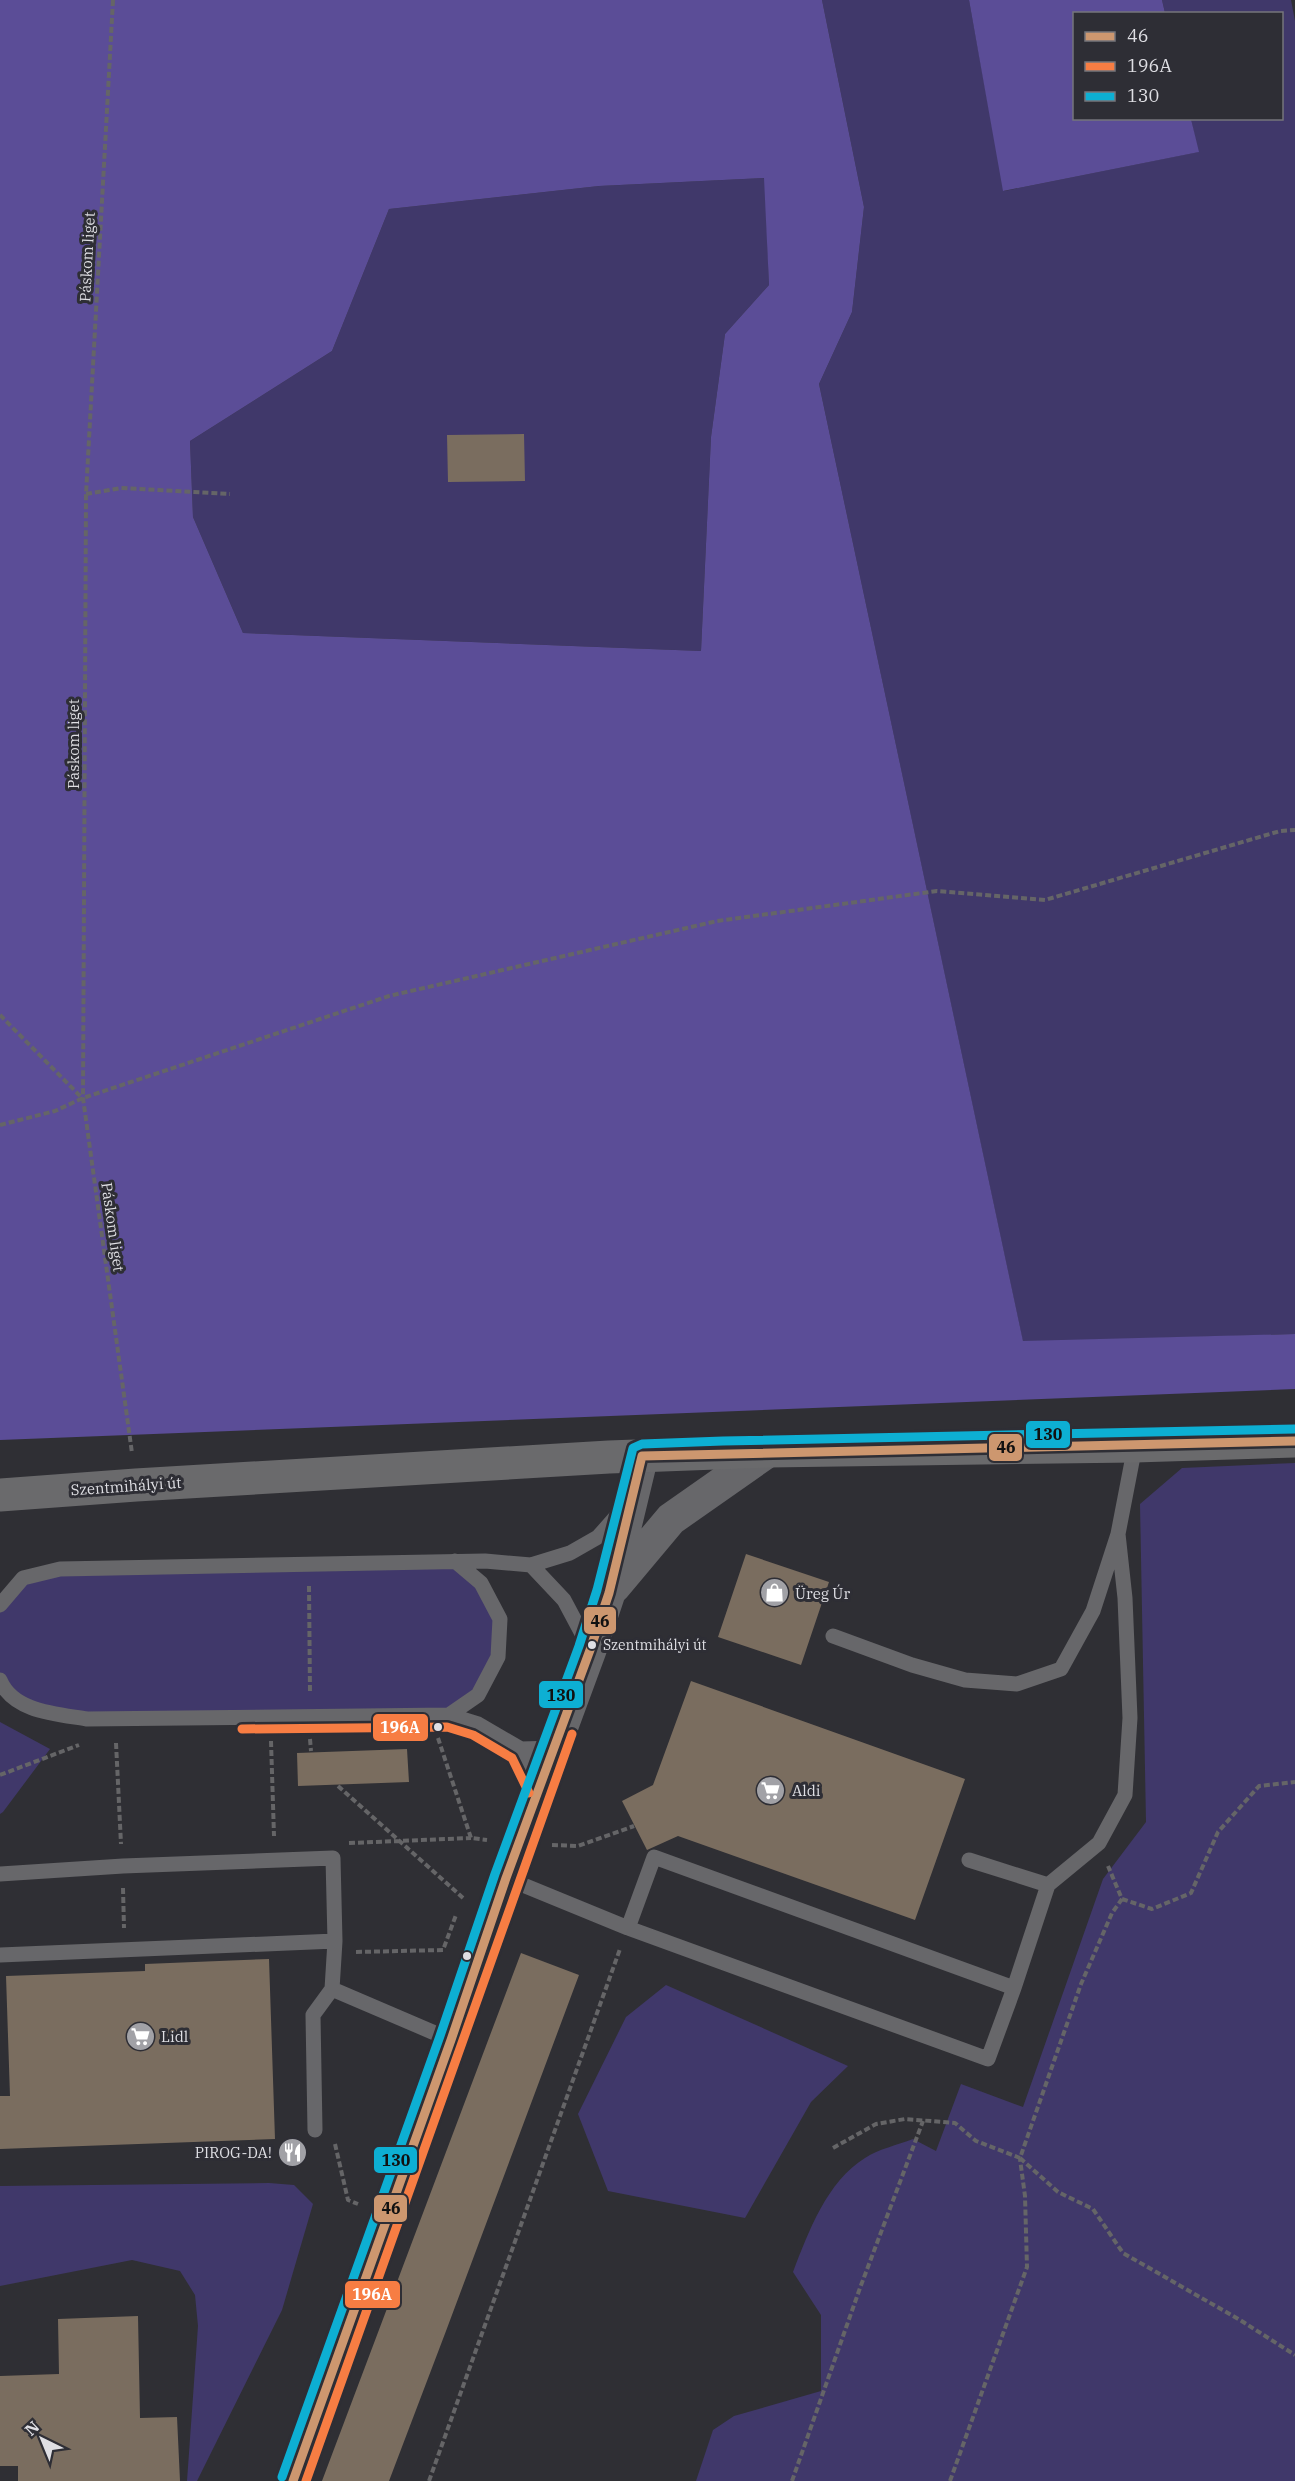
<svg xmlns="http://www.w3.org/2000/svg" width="1295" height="2481" font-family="'IBM Plex Serif',serif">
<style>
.green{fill:#40386a}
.forest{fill:#5b4d97;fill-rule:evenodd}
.building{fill:#7a6d5f}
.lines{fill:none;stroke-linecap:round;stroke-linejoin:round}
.path{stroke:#656567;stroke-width:4;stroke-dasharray:6 3;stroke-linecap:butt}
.service{stroke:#67676a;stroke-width:15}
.tertiary{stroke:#67676a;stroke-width:33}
.secondary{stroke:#6a6a6c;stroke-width:33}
.bus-1-casing{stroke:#2e2e35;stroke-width:14}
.bus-2-casing{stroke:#2e2e35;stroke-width:14}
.bus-3-casing{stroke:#2e2e35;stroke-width:14}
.bus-1{stroke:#cd976f;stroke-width:9}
.bus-2{stroke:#f77d43;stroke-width:9}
.bus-3{stroke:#0dafd3;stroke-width:9}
.bus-dot{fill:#dfdfe4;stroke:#2e2e35;stroke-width:2}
.labels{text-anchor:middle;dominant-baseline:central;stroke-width:6;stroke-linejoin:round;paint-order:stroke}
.bus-label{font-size:14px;fill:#dfdfe4;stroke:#2e2e35;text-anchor:start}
.street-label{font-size:15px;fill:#dfdfe4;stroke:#2e2e35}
.poi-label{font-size:15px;fill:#dfdfe4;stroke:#2e2e35;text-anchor:start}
.line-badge{stroke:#2e2e35;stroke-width:2}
.badge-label{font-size:16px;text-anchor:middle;font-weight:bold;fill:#fff}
.pale-badge-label{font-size:16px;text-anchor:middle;font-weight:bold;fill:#111}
</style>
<rect width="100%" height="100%" fill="#2f2f34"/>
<path class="green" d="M822,0H969L1004,191L1198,152L1191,119L1282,118V14L1165,13L1162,0H1291L1295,21V1334L1023,1342L819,384L852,312L864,207Z
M765,178L769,285L725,334L711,437L701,651L243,633L193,517L190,441L332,351L389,209L599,186Z
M1295,1463V2481H696L713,2430L734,2416L821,2391V2315L793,2272C808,2233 827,2181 865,2158C879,2149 897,2145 913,2139L936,2151L961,2084L1023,2107L1103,1879L1146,1822L1140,1504L1182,1468Z
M455,1561L500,1619L498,1657L478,1695L449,1715L87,1719L35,1710L0,1680V1605L23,1578L60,1569Z
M0,1722L50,1749L3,1812L0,1814Z
M666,1985L848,2066L811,2102L745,2218L608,2191L578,2114L626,2017Z
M269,2183L294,2185L313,2204L282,2310L197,2481H187L198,2326L195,2295L180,2271L132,2260L0,2286V2186Z"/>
<path class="forest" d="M0,0H822L864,207L852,312L819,384L1023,1341L1295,1334V1389L0,1440ZM764,178L769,285L725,334L711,437L701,651L243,633L193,517L190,441L332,351L389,209L599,186Z
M969,0H1162L1165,13L1074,14V118L1191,119L1199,152L1003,191Z"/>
<path class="building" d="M524,434L525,481L448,482L447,435Z
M746,1554L829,1582L801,1665L718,1637Z
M691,1681L965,1779L915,1920L678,1836L647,1850L622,1801L653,1785Z
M407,1749L409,1782L298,1786L297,1753Z
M521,1953L579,1975L446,2331L389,2481H322Z
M269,1959L275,2139L0,2149V2096H10L6,1976L145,1971V1964Z
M138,2316L140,2418L177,2417L180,2481H18V2466H0V2376L59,2374L58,2319Z"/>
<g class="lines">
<path class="path" d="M113,0L86,494L83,1098L132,1453
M86,494L121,488L230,494
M0,1015L82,1098
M0,1125L55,1111L83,1098L389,996L717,921L937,891L1045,900L1280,831L1295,830
M309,1586L310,1692
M438,1738L471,1838L487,1840
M310,1739L311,1751
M271,1741L274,1836
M116,1743L121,1844
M0,1775L79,1745
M338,1786L463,1898
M349,1843L471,1838
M552,1845L578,1846L634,1826
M123,1888L124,1928
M1122,1899L1152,1909L1191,1893L1218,1832L1259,1786L1295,1782
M356,1952L443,1950L456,1915
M335,2144L348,2200L358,2204
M833,2148L876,2124L905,2119L955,2123L976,2141L1020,2158L1081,1984L1112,1913L1122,1899L1108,1866
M1020,2158L1058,2192L1093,2209L1123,2253L1240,2320L1295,2355
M429,2481L620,1949
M792,2481L860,2288L923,2121
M950,2481L1027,2267L1025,2196L1020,2159"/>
<path class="service" d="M531,1565L564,1600L589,1647
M0,1605L23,1578L60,1569L485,1561L531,1565L570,1553L598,1537L621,1511
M833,1636L912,1665L965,1680L1017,1684L1061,1669L1093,1611L1118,1534L1135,1446
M0,1680C13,1712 57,1714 87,1719L449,1715L478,1724L521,1749L555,1748
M449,1715L478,1695L498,1657L500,1619L481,1583L455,1561
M521,1749L538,1784
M969,1860L1048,1885
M0,1874L123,1866L333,1858L335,1941L332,1989L451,2040
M506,1878L628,1928L988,2059L1014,1988L654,1857L628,1928
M0,1955L335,1941
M1014,1988L1048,1885L1099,1843L1125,1795L1130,1718L1125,1598L1118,1534
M315,2130L313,2015L332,1989"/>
<path class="tertiary" d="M614,1587L671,1519L768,1451
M293,2481L451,2040L506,1878L590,1650L609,1593L642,1456"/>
<path class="secondary" d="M0,1495L136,1485L609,1457L768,1451L1135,1446L1295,1441"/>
<defs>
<path id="bus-1" d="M293,2481L451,2040L506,1878L590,1650L609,1593L642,1456L1295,1441"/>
<path id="bus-2" d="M242,1729L447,1727L473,1735L512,1758L529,1793
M306,2481L572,1734"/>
<path id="bus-3" d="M282,2477L440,2036L495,1874L579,1646L597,1590L633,1448L642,1444L723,1441L1295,1429"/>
</defs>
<use href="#bus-1" class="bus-1-casing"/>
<use href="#bus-2" class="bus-2-casing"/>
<use href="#bus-3" class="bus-3-casing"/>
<use href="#bus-1" class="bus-1"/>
<use href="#bus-2" class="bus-2"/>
<use href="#bus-3" class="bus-3"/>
</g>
<defs>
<symbol id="shop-disc" viewBox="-11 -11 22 22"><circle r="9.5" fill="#a1a1a6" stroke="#2e2e35"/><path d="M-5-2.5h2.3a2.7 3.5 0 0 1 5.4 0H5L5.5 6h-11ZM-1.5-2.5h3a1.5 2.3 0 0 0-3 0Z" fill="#fff"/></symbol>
<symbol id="supermarket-disc" viewBox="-11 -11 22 22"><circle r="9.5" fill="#a1a1a6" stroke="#2e2e35"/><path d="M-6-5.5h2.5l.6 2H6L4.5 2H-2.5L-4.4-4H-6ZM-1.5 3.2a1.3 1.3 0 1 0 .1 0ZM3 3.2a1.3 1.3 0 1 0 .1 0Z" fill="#fff"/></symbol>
<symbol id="restaurant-disc" viewBox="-11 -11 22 22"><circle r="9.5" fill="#a1a1a6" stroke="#2e2e35"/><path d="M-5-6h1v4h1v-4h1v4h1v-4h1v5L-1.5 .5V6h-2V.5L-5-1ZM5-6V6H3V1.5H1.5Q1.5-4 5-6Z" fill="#fff"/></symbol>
</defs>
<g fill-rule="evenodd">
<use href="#shop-disc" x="758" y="1576" width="33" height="33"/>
<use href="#supermarket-disc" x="754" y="1774" width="33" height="33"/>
<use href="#supermarket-disc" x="124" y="2020" width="33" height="33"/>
<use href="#restaurant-disc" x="276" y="2136" width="33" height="33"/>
</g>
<g class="bus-dot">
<circle cx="592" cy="1645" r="5"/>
<circle cx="438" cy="1727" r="5"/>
<circle cx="467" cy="1956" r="5"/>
</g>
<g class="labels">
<g class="bus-label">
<text x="603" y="1645">Szentmihályi út</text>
</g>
<g class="street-label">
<text transform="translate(87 257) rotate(-87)">Páskom liget</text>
<text transform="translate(73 744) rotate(-90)">Páskom liget</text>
<text transform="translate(113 1227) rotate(82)">Páskom liget</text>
<text transform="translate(126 1486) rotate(-4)">Szentmihályi út</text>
</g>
<g class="poi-label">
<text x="795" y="1593">Üreg Úr</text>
<text x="792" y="1790">Aldi</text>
<text x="161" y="2036">Lidl</text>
<text x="272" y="2152" text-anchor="end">PIROG-DA!</text>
</g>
</g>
<g class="line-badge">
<rect x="1025" y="1420" width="46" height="29" rx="6" fill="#0dafd3"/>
<rect x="988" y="1433" width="35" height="29" rx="6" fill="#cd976f"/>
<rect x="583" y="1606" width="34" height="29" rx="6" fill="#cd976f"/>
<rect x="538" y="1680" width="46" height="29" rx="6" fill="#0dafd3"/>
<rect x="372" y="1713" width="57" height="29" rx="6" fill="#f77d43"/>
<rect x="373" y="2146" width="45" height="28" rx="6" fill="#0dafd3"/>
<rect x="373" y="2194" width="35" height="29" rx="6" fill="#cd976f"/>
<rect x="344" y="2280" width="57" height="29" rx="6" fill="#f77d43"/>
</g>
<g class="badge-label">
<text x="400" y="1733">196A</text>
<text x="372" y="2300">196A</text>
</g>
<g class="pale-badge-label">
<text x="1048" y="1440">130</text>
<text x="1006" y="1453">46</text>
<text x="600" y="1627">46</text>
<text x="561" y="1701">130</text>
<text x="396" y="2166">130</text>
<text x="391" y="2214">46</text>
</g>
<rect x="1073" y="12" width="210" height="108" fill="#2e2e35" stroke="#75757b" stroke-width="1.5"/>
<rect x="1085" y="32" width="30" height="9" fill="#cd976f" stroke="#75757b" stroke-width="1.5"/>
<text x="1127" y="42" font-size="18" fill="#dfdfe4">46</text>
<rect x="1085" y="62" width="30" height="9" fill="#f77d43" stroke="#75757b" stroke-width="1.5"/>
<text x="1127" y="72" font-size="18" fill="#dfdfe4">196A</text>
<rect x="1085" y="92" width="30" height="9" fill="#0dafd3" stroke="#75757b" stroke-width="1.5"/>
<text x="1127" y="102" font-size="18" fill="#dfdfe4">130</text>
<g transform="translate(42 2439) rotate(317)" stroke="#2e2e35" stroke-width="4.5" paint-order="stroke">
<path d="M0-4.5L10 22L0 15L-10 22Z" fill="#dfdfe4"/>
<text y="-9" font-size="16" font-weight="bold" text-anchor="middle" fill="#dfdfe4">N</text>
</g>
</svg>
